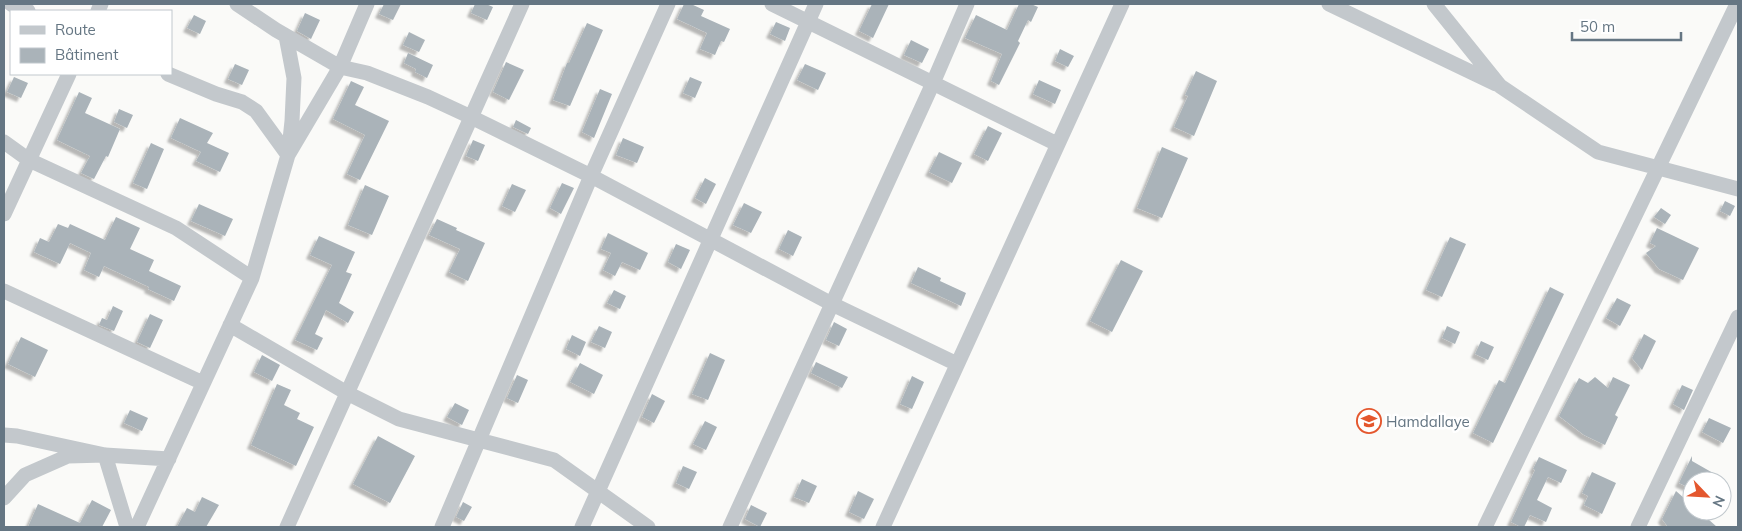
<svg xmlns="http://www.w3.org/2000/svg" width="1742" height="531" font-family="Mulish,sans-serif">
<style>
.building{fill:#aab3b9;filter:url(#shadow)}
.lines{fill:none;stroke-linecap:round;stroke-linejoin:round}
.minor{stroke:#c3c8cc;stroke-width:15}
.labels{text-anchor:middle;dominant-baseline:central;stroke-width:5;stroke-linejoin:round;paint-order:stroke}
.poi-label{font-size:15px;fill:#657683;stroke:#fff;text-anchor:start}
</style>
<defs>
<filter id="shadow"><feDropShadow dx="-4" dy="4" stdDeviation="1" flood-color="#0004"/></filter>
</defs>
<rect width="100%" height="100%" fill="#fafaf8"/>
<path class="building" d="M384,4H401L393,20L379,14Z
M475,4H486L493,7L487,20L471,13Z
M684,4H691L704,10L701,16L730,29L724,42L721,41L715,55L700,49L707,33L677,19Z
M872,4H889L873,38L859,31Z
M1019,4H1031L1038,7L1031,22L1028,20L1018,41L1020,43L999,85L991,81L1002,54L965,38L976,15L1007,30Z
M305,13L320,20L311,39L297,31Z
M194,15L206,21L200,34L187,28Z
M776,22L790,28L785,41L770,34Z
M587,23L603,30L570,106L553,100L567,63H569Z
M409,32L425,40L419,52L403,45Z
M911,40L929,49L922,63L904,55Z
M1060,49L1074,56L1068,67L1055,61Z
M408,53L433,65L427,78L415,72L416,69L404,63Z
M506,62L524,70L509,100L493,92Z
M235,64L249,70L242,85L228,79Z
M805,64L826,73L818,90L797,80Z
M1196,71L1217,81L1194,136L1174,127L1188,96L1185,95Z
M14,77L28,83L21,98L7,92Z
M690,77L702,82L695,98L683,93Z
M1039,80L1061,90L1055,104L1033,94Z
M351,81L364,87L355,105L389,121L360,180L347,174L365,135L333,119Z
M600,89L612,94L594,138L582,132Z
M79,92L92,98L85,113L120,129L108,157L106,156L94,179L81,173L90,156L57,140Z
M119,109L133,115L127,128L114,122Z
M180,118L213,133L207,143L229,153L220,172L196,161L201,152L171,138Z
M516,120L531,128L528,134L513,127Z
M988,126L1002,133L988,161L974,154Z
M623,138L644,147L637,163L616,155Z
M473,140L485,145L478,161L466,156Z
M151,143L164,149L147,189L133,183Z
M1162,147L1188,158L1162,218L1137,208Z
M939,152L962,163L952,183L929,172Z
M705,178L716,184L706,204L695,198Z
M562,183L574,188L561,214L550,208Z
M512,184L526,190L515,212L502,206Z
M365,185L389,196L372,235L348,225Z
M1725,201L1735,206L1730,216L1720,211Z
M744,203L762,212L751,233L733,225Z
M199,204L233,219L225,236L191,221Z
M1661,208L1671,215L1665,224L1654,217Z
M116,217L140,228L130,249L154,260L149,271L181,286L174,301L148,289L149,287L104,266L99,277L84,270L91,253L70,243L60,264L34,252L40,238L49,242L58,224L68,228L70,224L105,240Z
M437,219L457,228L456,230L485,243L468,281L449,272L460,249L429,235Z
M1657,228L1699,248L1683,280L1659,269L1646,253L1656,246L1650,243Z
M788,230L802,237L793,256L779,249Z
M608,233L648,253L640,270L622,262L615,276L603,270L611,253L601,249Z
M319,236L355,252L346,272L352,274L339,303L354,312L348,323L326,310L315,334L323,338L317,350L295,340L332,265L310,255Z
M1450,237L1466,244L1442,297L1426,290Z
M676,244L690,250L681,269L668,262Z
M1121,260L1143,271L1112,332L1090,321Z
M918,267L941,278L940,281L966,293L961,306L911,283Z
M1550,287L1564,294L1493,443L1473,433L1499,380L1505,383Z
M614,290L626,296L620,309L607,303Z
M1617,298L1631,305L1620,326L1606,318Z
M113,306L123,311L114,331L99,325L102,318L107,320Z
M150,314L163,320L150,348L137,342Z
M834,322L847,329L839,346L826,340Z
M599,326L612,332L605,348L591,342Z
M1447,326L1460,332L1455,344L1442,338Z
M1644,334L1656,341L1642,370L1632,358Z
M572,335L586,342L580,356L566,349Z
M21,337L48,350L35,377L8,364Z
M1481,341L1494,347L1488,360L1475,354Z
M710,353L725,360L708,400L692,394Z
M262,355L280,365L272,381L254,372Z
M816,362L848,377L842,388L811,373Z
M580,363L603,375L594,394L570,382Z
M517,375L528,380L518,403L507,398Z
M912,376L924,382L912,409L900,404Z
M1595,377L1608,388L1613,377L1630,385L1615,415L1618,417L1605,445L1584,435L1559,416L1579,378L1588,383Z
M277,384L291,390L284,405L300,413L297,419L314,427L296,466L251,445Z
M1682,385L1693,390L1684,410L1673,404Z
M652,394L665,401L654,423L642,417Z
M455,403L469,410L462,425L447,417Z
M130,410L148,418L142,431L124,423Z
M1709,418L1731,428L1723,443L1702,432Z
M705,421L717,427L706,450L693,444Z
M378,436L415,456L390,503L353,484Z
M1692,456V461L1713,473L1708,481H1692V489L1679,483Z
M1539,457L1567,470L1561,483L1548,477L1537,500L1552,508L1546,522L1530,515L1524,527H1521L1511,522L1535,470L1533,469Z
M683,466L697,472L689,489L676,483Z
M1592,472L1616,483L1602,514L1584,505L1588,496L1582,493Z
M802,479L817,486L809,503L794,497Z
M858,491L874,499L864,519L849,512Z
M1676,491L1692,505V511H1699L1717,527H1668L1662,519Z
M202,497L219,505L206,527H177L187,508L195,512Z
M92,500L111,510L102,527H28L38,504L80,523Z
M463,502L472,507L464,521L456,517Z
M751,505L767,513L760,527L745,519Z"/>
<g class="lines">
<path class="minor" d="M11,4L28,11
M237,4L276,30L340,67L367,73L428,97L471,117L591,176L832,304L957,364
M772,4L1057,144
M1329,4L1496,84
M1434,4L1500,86L1598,152L1738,189
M98,11L101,4
M286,36L294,78L292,121L289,149
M168,74L216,94L242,102L256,111L288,155
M4,142L29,160L176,228L252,278
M4,214L69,74
M4,291L203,383
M230,325L347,393L399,419L554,460L648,527
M4,435L17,436L105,455L169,459
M4,498L25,475L68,456L105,455L127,527
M137,527L252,278L288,155L340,67L367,4
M287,527L522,4
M442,527L591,176L668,4
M582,527L816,4
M730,527L933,83L967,4
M883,527L1122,4
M1485,527L1737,4
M1638,527L1738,317"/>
</g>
<defs>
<symbol id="school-ring" viewBox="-11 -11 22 22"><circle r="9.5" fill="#fff" stroke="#e4572e" stroke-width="1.5"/><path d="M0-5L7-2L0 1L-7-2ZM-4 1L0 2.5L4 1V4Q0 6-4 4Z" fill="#e4572e"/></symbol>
</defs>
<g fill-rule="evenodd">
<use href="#school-ring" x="1355" y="407" width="28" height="28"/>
</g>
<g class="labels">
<g class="poi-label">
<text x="1386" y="421">Hamdallaye</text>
</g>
</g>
<rect width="1742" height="531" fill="none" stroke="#657683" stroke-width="10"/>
<rect x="10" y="10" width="162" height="65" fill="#ffffff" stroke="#c1c8cd"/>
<rect x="20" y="26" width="25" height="8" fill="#c3c8cc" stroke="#c1c8cd"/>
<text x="55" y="35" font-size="15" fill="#657683">Route</text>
<rect x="20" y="48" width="25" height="15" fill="#aab3b9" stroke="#c1c8cd"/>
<text x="55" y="60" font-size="15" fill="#657683">Bâtiment</text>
<g transform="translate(1707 496) rotate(115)"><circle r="24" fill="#ffffff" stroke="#c1c8cd"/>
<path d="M0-4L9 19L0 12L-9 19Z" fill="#e4572e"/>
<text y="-8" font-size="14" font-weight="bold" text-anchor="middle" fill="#657683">N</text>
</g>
<path d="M1572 32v8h109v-8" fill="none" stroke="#657683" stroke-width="2.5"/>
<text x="1580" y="32" font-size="15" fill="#657683" stroke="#ffffff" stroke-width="4" paint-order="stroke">50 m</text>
</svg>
